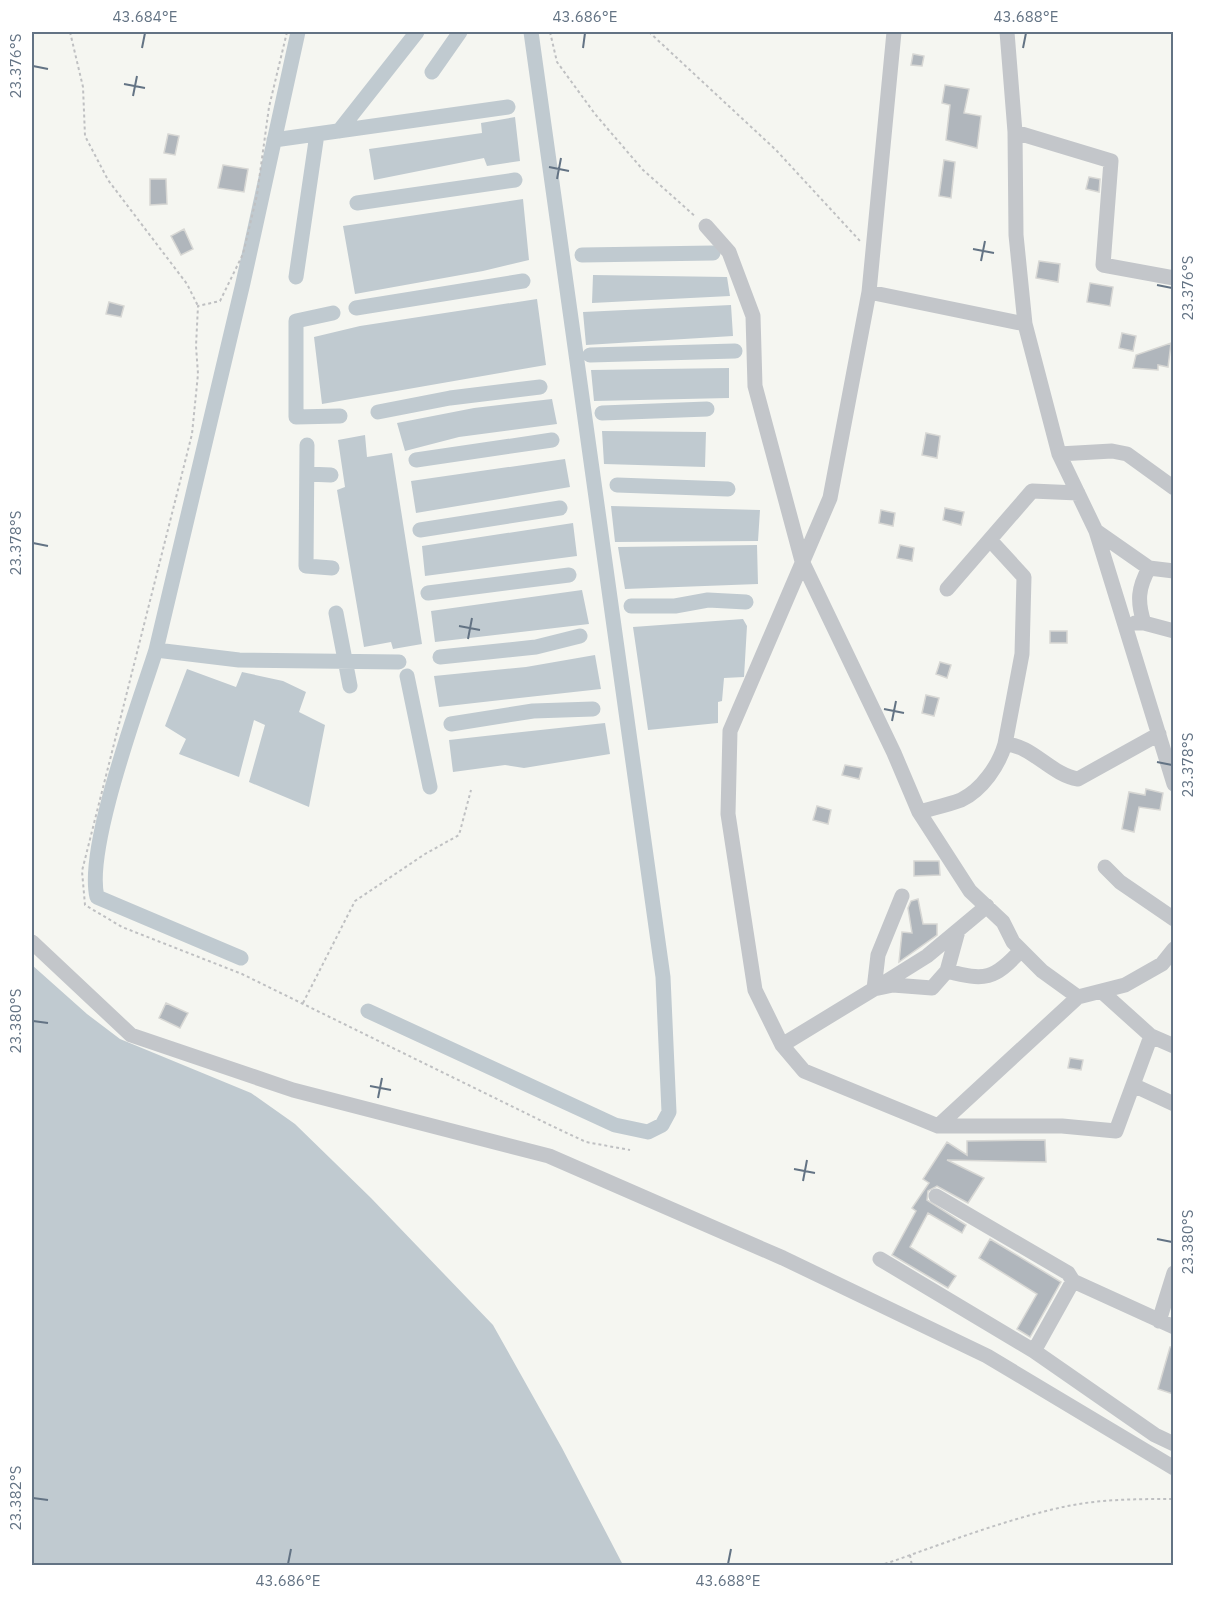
<svg xmlns="http://www.w3.org/2000/svg" width="1205" height="1597" font-family="'IBM Plex Sans',sans-serif">
<style>
.water{fill:#c0cad0}
.lines{fill:none;stroke-linecap:round;stroke-linejoin:round}
.canal{stroke:#c0cad0;stroke-width:15}
.building{fill:#b0b6bc;stroke:#d7d7d4;stroke-width:1.5}
.path{stroke:#bfc0c2;stroke-width:2;stroke-dasharray:3 3;stroke-linecap:butt}
.minor{stroke:#c3c6ca;stroke-width:15}
.ticks{fill:none;stroke:#637384;stroke-width:2}
.neatline{fill:none;stroke:#637384;stroke-width:2}
.ticks-label{font-size:15px;text-anchor:middle;fill:#637384}
</style>
<rect width="100%" height="100%" fill="#f5f6f1"/>
<path class="water" d="M515,117L520,161L487,166L484,158L374,180L369,149L482,133L481,123Z
M523,199L529,260L483,271L355,294L343,226Z
M593,275L727,277L730,296L592,303Z
M537,299L546,365L322,404L314,337L360,326Z
M731,305L733,336L586,345L583,312Z
M729,368V398L594,401L591,370Z
M552,399L557,424L459,437L405,451L397,423L474,408Z
M602,431L706,432L705,467L604,464Z
M365,435L367,457L392,453L422,644L393,649L391,642L364,647L337,490L345,487L338,440Z
M565,459L570,487L416,513L411,481Z
M611,506L760,510L758,541L615,542Z
M573,523L577,556L425,576L422,546Z
M757,545L758,584L625,589L618,547Z
M582,590L589,624L435,642L431,611Z
M743,619L747,626L744,677L724,678L722,701L718,702V723L648,730L633,627Z
M595,655L601,689L439,707L434,676L526,667Z
M187,669L236,687L242,672L283,681L306,692L299,712L325,725L309,807L249,782L265,725L254,720L239,777L179,754L186,739L165,726Z
M605,723L610,754L524,768L505,765L453,772L449,740Z
M32,965L87,1014L120,1039L251,1093L295,1124L371,1198L493,1325L562,1448L623,1565H32Z"/>
<g class="lines">
<path class="canal" d="M298,32L243,283L156,650L239,660L399,662
M432,72L460,32
M339,131L417,32
M274,140L508,107
M357,203L515,180
M582,255L713,253
M296,277L317,134
M356,308L523,281
M333,313L296,321V417L340,416
M590,355L735,351
M378,412L450,398L540,387
M602,413L707,409
M307,445L306,566L332,568
M416,460L552,440
M307,474L331,475
M617,485L728,489
M420,530L560,508
M428,593L569,575
M631,606H675L708,600L746,602
M336,613L350,686
M156,650C139,704 85,848 97,897L241,958
M440,657L536,647L580,636
M407,676L430,787
M451,724L533,711L593,709
M368,1011L615,1125L648,1132L662,1125L669,1112L663,977L531,32"/>
</g>
<path class="building" d="M913,54L924,56L922,66L911,65Z
M945,85L969,89L964,113L981,116L977,148L946,140L950,105L942,103Z
M168,134L179,136L175,155L164,153Z
M944,160L955,162L951,198L939,196Z
M223,165L248,169L244,192L218,188Z
M1089,177L1100,179L1099,192L1086,189Z
M150,179H166L167,204L150,205Z
M184,229L193,249L181,255L171,236Z
M1039,261L1060,264L1058,282L1036,278Z
M1090,283L1113,287L1110,306L1087,302Z
M109,302L124,306L121,317L106,314Z
M1122,333L1136,336L1133,351L1119,348Z
M1171,343L1168,367L1158,365V370L1133,368L1136,355Z
M926,433L940,436L937,458L922,455Z
M945,508L964,512L961,525L943,520Z
M881,510L895,513L893,526L879,523Z
M900,545L914,548L912,561L897,558Z
M1050,631H1067V643H1050Z
M940,662L951,665L947,678L936,674Z
M926,695L939,698L934,716L922,713Z
M845,765L862,768L859,779L842,775Z
M1146,789L1163,793L1160,810L1139,807L1134,832L1122,829L1129,792L1145,795Z
M817,806L831,810L828,824L813,820Z
M914,861H939L940,875L914,876Z
M918,899L923,924H937V935L899,962L902,932L912,933L908,908L911,901Z
M166,1003L188,1013L180,1028L159,1018Z
M1070,1058L1083,1060L1081,1070L1068,1068Z
M1045,1140L1046,1162L947,1160L984,1178L968,1203L937,1186L928,1191L927,1200L966,1225L962,1233L928,1213L910,1247L956,1276L948,1288L892,1255L916,1211L912,1208L929,1183L923,1179L947,1142L967,1155V1141Z
M990,1239L1061,1282L1030,1337L1017,1329L1037,1294L979,1258Z
M1170,1347H1173V1394L1158,1389Z"/>
<g class="lines">
<path class="path" d="M70,32L83,87L85,136L108,180L187,284L198,306
M287,32L269,107L257,195L243,254L220,301L198,306L196,346L198,374L192,434L82,871L85,905L122,927L242,974L552,1126L586,1142L630,1150
M550,32L557,62L595,114L643,170L696,217
M649,32L776,150L860,241
M303,1003L355,901L425,854L459,835L471,790
M910,1555L912,1566
M879,1566C940,1545 1000,1521 1063,1507C1099,1499 1137,1499 1174,1499"/>
<path class="minor" d="M894,32L869,292L830,498L730,731L728,814L755,990L782,1045L804,1071L938,1126H1062L1116,1131L1151,1036
M1007,32L1015,132L1016,235L1025,324L1059,454L1096,531L1174,784
M1015,132L1111,161L1103,265L1174,278
M706,226L729,252L753,316L755,386L802,561L894,753L919,812L970,891L1003,922L1013,942L1042,971L1078,997
M869,292L1025,324
M1059,454L1112,451L1127,454L1174,488
M1096,531L1149,568L1174,571
M947,589L1032,491L1078,493
M1135,623H1144L1174,631
M1144,623C1137,601 1138,588 1149,568
M1005,744C1032,745 1051,775 1078,779L1159,734
M919,812C933,808 948,805 961,800C982,790 999,765 1005,744L1022,654L1024,577L991,541
M1105,867L1120,882L1174,919
M32,942L131,1035L293,1090L549,1156L783,1258L987,1356L1174,1468
M947,971C985,981 994,980 1021,950
M879,986L927,956L987,906
M874,989L878,955L902,896
M1101,991L1151,1036L1174,1046
M782,1045L874,989L893,985L932,988L947,971L958,931
M1133,1085L1174,1104
M938,1126L1078,997L1125,985L1162,964L1174,949
M936,1196L1068,1273L1073,1281L1174,1327
M880,1259L1034,1351L1155,1435L1174,1444
M1159,1321L1174,1273
M1034,1351L1073,1281"/>
</g>
<path class="ticks" d="M142,48L145,33M583,48L585,33M1023,48L1026,33M33,66L48,69M124,84L145,88M133,96L137,76M549,167L569,171M557,179L561,158M973,249L994,253M981,261L985,241M1157,285L1172,288M33,543L48,546M459,626L480,630M468,639L472,618M884,709L904,713M892,721L896,701M1157,762L1172,765M33,1021L48,1023M370,1086L391,1090M378,1098L382,1078M794,1169L815,1173M803,1181L807,1160M1157,1239L1172,1242M33,1498L48,1500M288,1564L291,1549M728,1564L731,1549"/>
<rect width="1205" height="1597" fill="none" stroke="#ffffff" stroke-width="66"/>
<rect x="33" y="33" width="1139" height="1531" class="neatline"/>
<g class="ticks-label">
<text x="145" y="22">43.684°E</text>
<text x="585" y="22">43.686°E</text>
<text x="1026" y="22">43.688°E</text>
<text transform="translate(16 66) rotate(-90)" y="5">23.376°S</text>
<text transform="translate(1188 288) rotate(-90)" y="5">23.376°S</text>
<text transform="translate(16 543) rotate(-90)" y="5">23.378°S</text>
<text transform="translate(1188 765) rotate(-90)" y="5">23.378°S</text>
<text transform="translate(16 1021) rotate(-90)" y="5">23.380°S</text>
<text transform="translate(1188 1242) rotate(-90)" y="5">23.380°S</text>
<text transform="translate(16 1498) rotate(-90)" y="5">23.382°S</text>
<text x="288" y="1586">43.686°E</text>
<text x="728" y="1586">43.688°E</text>
</g>
</svg>
